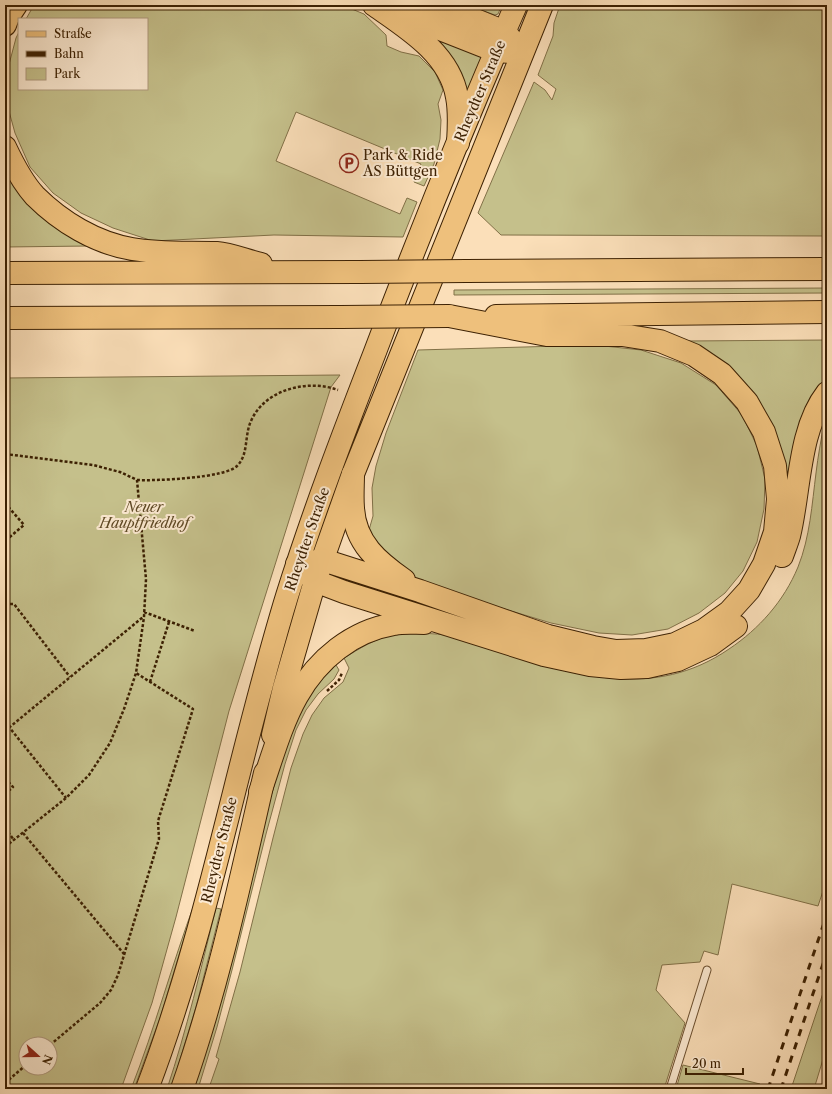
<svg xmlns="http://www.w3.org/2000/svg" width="832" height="1094" font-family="'Libre Caslon Text',serif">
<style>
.green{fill:#c5c08b;stroke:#817047;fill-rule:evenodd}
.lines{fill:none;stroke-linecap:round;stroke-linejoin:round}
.lane-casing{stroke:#6c5030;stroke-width:9}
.primary-casing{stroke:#3d2103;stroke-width:24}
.highway-casing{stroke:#3d2103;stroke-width:24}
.path{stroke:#3d2103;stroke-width:2.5;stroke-dasharray:3 2;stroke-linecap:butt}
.lane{stroke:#fcead2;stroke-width:7}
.primary{stroke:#eec07c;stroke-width:22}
.highway{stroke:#eec07c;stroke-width:22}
.rail{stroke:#3d2103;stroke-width:3;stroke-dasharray:7 7;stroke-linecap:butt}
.highway-bridge-casing{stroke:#3d2103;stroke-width:24;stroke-linecap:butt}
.highway-bridge{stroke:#eec07c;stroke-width:22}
.labels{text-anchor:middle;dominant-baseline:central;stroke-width:4;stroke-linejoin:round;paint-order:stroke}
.street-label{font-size:14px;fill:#3d2103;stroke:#fcead2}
.poi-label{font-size:14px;fill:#3d2103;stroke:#fcead2;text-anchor:start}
.park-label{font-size:14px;font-style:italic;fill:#5f4925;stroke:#fcead2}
</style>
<rect width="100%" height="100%" fill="#fbdfb9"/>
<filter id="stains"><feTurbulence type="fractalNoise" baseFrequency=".005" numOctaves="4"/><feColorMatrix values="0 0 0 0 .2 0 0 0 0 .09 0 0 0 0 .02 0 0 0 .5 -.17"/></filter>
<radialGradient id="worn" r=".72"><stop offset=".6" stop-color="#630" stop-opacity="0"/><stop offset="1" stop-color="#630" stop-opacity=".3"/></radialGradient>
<path class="green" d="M34,5H342L364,14L386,35L387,46L401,52L419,56L435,72L443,90L438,104L441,120L440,139L434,164L424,186L414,182L421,164L296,112L276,161L400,214L407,198L417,202L403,237L274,235L153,241L113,228L81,213L53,193L30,167L15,133L7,104V72L16,38L19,32V89H147V19H26Z
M469,5H502L498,14L495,15L470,6Z
M560,5H827V236L501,235L478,213L534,82L545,90L552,100L556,89L538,75L553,36L554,23Z
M439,39L483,58L470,92L465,91L435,44Z
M5,168L89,246L5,247Z
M827,288V293L454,295V290Z
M827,340V378L824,381L806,409L787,484L784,465L685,341Z
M595,345L641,350L681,363L716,385L742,415L757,446L765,479L764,509L757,542L743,571L725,593L699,613L668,629L632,635L599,633L551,623L438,589L406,575L383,554L369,530L373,516L372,488L376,466L386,433L418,350Z
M340,375L331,387L229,711L176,917L152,1003L121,1089H5V378ZM26,1044H50V1068H26Z
M827,419V879L818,906L732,884L718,955L704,951L700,962L662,965L656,990L685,1023L664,1089H221L210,1085L219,1059L216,1057L240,972L273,838L291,768L303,734L312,715L324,698L343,682L349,668L344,658C359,649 374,639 392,635C407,632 436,633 451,636C467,639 483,646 498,651C576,676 655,700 729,649C759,629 784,601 798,567C810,537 812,504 816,473C818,456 821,440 824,424Z
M332,663L336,665L339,670L334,679L318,694L306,710L296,730L285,764L266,834L232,970L217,1027L198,1089H194L213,1026L268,806L289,734L301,704Z
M195,902L160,1018L134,1089H131C155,1028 172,964 195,902Z
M216,908L221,909L196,1007L171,1089H167C187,1029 201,968 216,908Z
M827,981V1046L814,1089H791Z
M683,1065L760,1084L758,1089H676Z"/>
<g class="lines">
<defs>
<path id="lane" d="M670,1089L707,970"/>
<path id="primary" d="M273,735L284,688L315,581L353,474L542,5
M147,1089C208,929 237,759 287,596C313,513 344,432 375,352C419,235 466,119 516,5
M182,1089C218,987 241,878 265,773"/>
<path id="highway" d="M374,5C407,28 450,54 457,97C460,112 459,127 458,143
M428,5L473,19L505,32L522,53
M397,12L496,51L522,53
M5,25L8,17L16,5
M5,147C13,164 22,182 35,196C61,222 96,243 132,249C160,254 188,252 217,253C231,254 247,261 261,264
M466,271L827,269
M5,273L360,272
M496,316L827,312
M5,318L341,317
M353,474C353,485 352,497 353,508C355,543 378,562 404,580
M782,556C784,550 787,543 789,536C800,492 798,430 827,393
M297,564L323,560L420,591L548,636L593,647L616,651L646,650L675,644L704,630L729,612L749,590L764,564L775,532L778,499L775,466L764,432L747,402L722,374L694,355L660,341L622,335H547L449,316
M297,564L315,581L344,592L544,655L590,665L621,668L647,667L678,660L710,645L736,626
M260,792C271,761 281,724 297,696C318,659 352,631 394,624C403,622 414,623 424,623"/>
</defs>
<use href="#lane" class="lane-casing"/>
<use href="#primary" class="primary-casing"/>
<use href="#highway" class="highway-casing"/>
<path class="path" d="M5,454L93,465L120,472L137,480L146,579L144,617L136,673L124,709L110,743L89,775L66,798L5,847
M137,480C155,481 225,478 237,466C249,454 244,436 251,421C265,389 308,379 338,390
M5,503L24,525L5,541
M5,604H14L70,677
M144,612L195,631
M150,682L169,622
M327,691L339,680L342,673
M5,722L66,798
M5,731L143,617
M5,778L13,787L5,794
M5,828L14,840
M23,833L124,954
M50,1045L100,1003L111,990L118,975L159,839L158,821L193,709L136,673
M5,1083L26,1065"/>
<use href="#lane" class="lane"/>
<use href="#primary" class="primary"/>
<use href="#highway" class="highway"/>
<path class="rail" d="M768,1089L827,914
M781,1089L827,952"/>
<defs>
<path id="highway-bridge" d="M360,272L466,271
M341,317L449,316"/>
</defs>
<use href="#highway-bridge" class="highway-bridge-casing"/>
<use href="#highway-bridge" class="highway-bridge"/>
</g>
<defs>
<symbol id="parking-ring" viewBox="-11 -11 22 22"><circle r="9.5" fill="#fcead2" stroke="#8f2418" stroke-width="1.5"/><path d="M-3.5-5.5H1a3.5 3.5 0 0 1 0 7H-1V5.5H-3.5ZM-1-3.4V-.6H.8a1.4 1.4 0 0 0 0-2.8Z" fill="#8f2418"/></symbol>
</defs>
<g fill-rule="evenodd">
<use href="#parking-ring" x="338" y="152" width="22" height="22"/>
</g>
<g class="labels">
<g class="street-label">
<text transform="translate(480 91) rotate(-67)">Rheydter Straße</text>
<text transform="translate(307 539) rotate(-71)">Rheydter Straße</text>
<text transform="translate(219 850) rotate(-76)">Rheydter Straße</text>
</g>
<g class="poi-label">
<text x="363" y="155">Park &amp; Ride<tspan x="363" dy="16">AS Büttgen</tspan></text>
</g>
<g class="park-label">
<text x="144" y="507">Neuer<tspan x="144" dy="16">Hauptfriedhof</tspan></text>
</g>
</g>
<rect width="832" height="1094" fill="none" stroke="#fbdfb9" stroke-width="20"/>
<rect x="6" y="6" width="820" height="1082" fill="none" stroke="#3d2103" stroke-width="2"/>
<rect x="10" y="10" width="812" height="1074" fill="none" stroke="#3d2103"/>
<rect x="18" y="18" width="130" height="72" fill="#fcead2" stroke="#b09a7f"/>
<rect x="26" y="31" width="20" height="6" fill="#eec07c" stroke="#b09a7f"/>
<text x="54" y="38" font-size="12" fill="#3d2103">Straße</text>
<rect x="26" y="51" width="20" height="6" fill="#3d2103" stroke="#b09a7f"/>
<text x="54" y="58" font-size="12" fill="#3d2103">Bahn</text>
<rect x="26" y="68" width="20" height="12" fill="#c5c08b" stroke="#b09a7f"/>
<text x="54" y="78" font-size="12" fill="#3d2103">Park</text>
<g transform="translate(38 1056) rotate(111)"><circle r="19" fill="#fcead2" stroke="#b09a7f"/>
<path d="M0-3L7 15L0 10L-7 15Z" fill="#8f2418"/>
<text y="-6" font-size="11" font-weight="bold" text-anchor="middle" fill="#3d2103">N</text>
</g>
<path d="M686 1068v6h57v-6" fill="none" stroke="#3d2103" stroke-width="2"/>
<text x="692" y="1068" font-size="12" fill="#3d2103" stroke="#fcead2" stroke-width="3" paint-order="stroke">20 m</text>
<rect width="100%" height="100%" filter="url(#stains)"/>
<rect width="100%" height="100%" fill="url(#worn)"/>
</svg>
